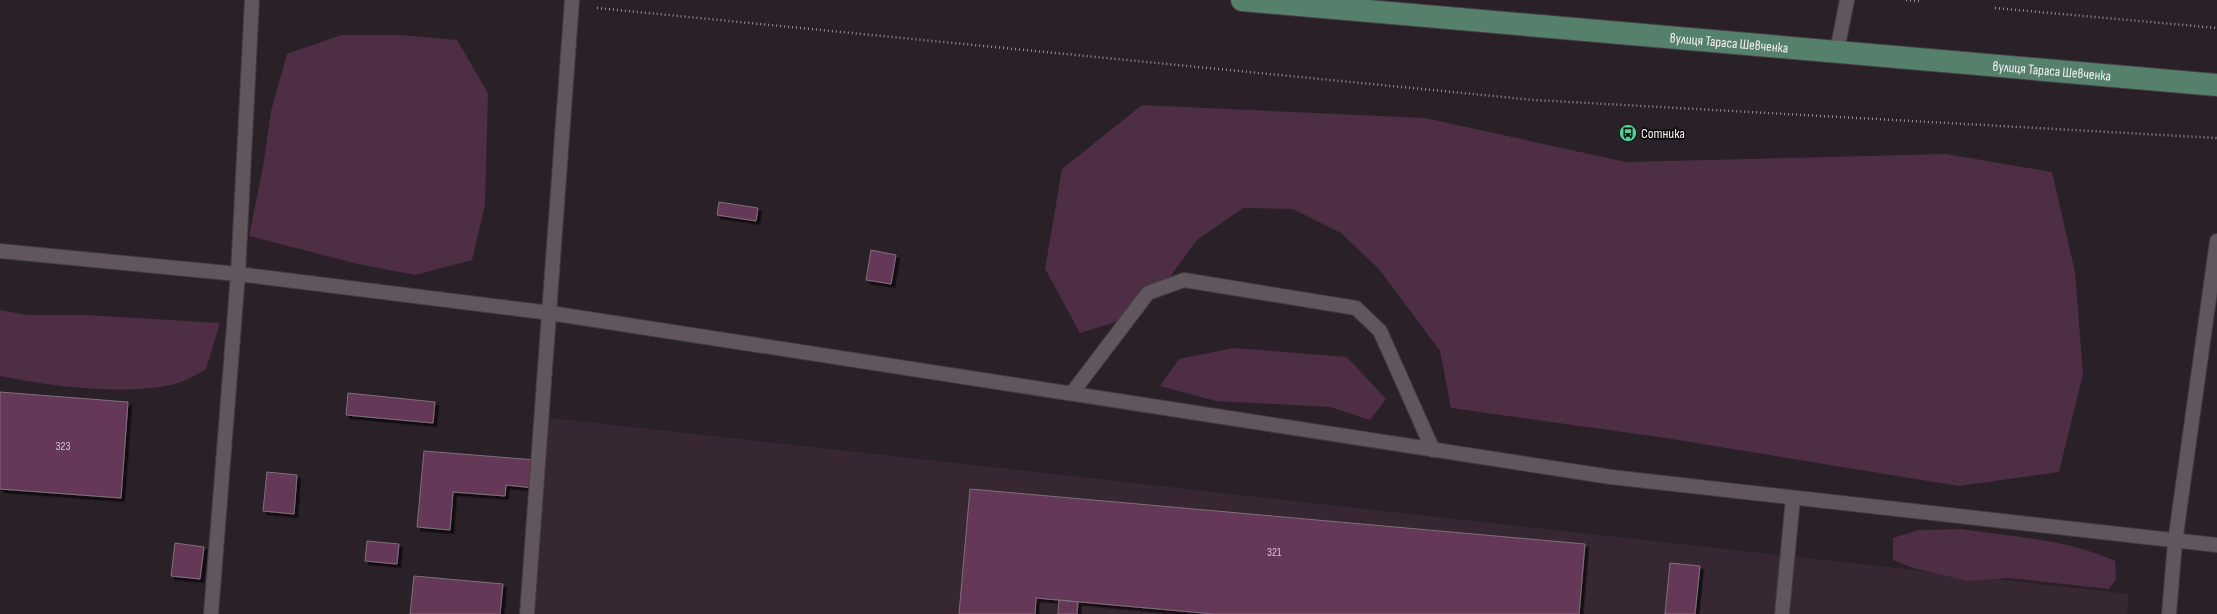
<svg xmlns="http://www.w3.org/2000/svg" width="2217" height="614" font-family="'Sofia Sans Condensed',sans-serif">
<style>
.built{fill:#372732}
.green{fill:#4d2e44}
.building{fill:#653759;stroke:#7e7179;filter:url(#shadow)}
.lines{fill:none;stroke-linecap:round;stroke-linejoin:round}
.service-casing{stroke:#443c42;stroke-width:16}
.primary-casing{stroke:#443c42;stroke-width:24}
.path{stroke:#9a9197;stroke-width:2.5;stroke-dasharray:1 3;stroke-linecap:butt}
.service{stroke:#61555e;stroke-width:14}
.primary{stroke:#55816c;stroke-width:22}
.labels{text-anchor:middle;dominant-baseline:central;stroke-width:3.5;stroke-linejoin:round;paint-order:stroke}
.number-label{font-size:12px;fill:#d2c2ce}
.street-label{font-size:14px;fill:#f7f0f5;stroke:#100b0e}
.poi-label{font-size:14px;fill:#f7f0f5;stroke:#100b0e;text-anchor:start}
</style>
<defs>
<filter id="shadow"><feDropShadow dx="3.5" dy="3.5" stdDeviation="0" flood-color="#0009"/></filter>
</defs>
<rect width="100%" height="100%" fill="#2a2027"/>
<path class="built" d="M542,417L2129,594L2127,614H527Z"/>
<path class="green" d="M341,35H401L457,40L488,93L485,205L472,260L415,275L358,264L249,236L263,167L271,111L287,54Z
M1142,105L1425,118L1626,162L1946,154L2052,172L2075,272L2083,374L2059,472L1959,486L1659,437L1451,408L1440,351L1379,269L1341,233L1293,209L1243,208L1197,240L1167,281L1129,318L1080,333L1045,269L1062,169Z
M0,310L28,315H87L220,323L206,369C197,374 188,380 178,383C129,397 50,386 0,376Z
M1234,348L1347,357L1386,399L1370,420L1330,407L1216,401L1160,386L1179,359Z
M1961,529C2013,537 2067,539 2115,561L2116,579L2109,589L2009,578L1968,581L1913,568L1893,560V538L1918,530Z"/>
<path class="building" d="M719,202L758,208L756,221L717,215Z
M871,250L896,255L891,284L866,280Z
M0,392L128,402L121,498L0,489Z
M348,393L435,402L433,423L346,415Z
M424,451L536,460L534,488L506,485L505,496L453,492L450,530L417,527Z
M267,472L297,475L294,514L263,511Z
M970,489L1585,544L1579,614H1214L1036,598L1035,614H959Z
M367,541L399,544L397,564L365,561Z
M175,543L204,547L200,579L171,576Z
M1670,563L1700,566L1695,614H1665Z
M414,576L503,584L500,614H410Z
M1059,600L1078,602L1077,614H1058Z"/>
<g class="lines">
<defs>
<path id="service" d="M1837,51L1847,0
M0,251L238,274L550,313L1611,477L2217,545
M1072,393L1148,293L1184,280L1356,308L1380,331L1433,450
M211,614L238,274L252,0
M527,614L572,0
M1782,614L1793,498
M2169,614L2175,542L2217,241"/>
<g id="primary">
<path id="s1" d="M1242,0L2217,85"/>
</g>
</defs>
<use href="#service" class="service-casing"/>
<use href="#primary" class="primary-casing"/>
<path class="path" d="M1906,0L1919,1
M597,8L1534,100L2217,138
M1995,8L2217,28"/>
<use href="#service" class="service"/>
<use href="#primary" class="primary"/>
</g>
<defs>
<symbol id="bus-disc" viewBox="-11 -11 22 22"><circle r="9.5" fill="#52d397" stroke="#100b0e"/><path d="M-5-6H5V4H4V6H2V4H-2V6H-4V4H-5ZM-3.5-4V0h7V-4ZM-3.5 1.2v1.5H-2V1.2ZM2 1.2v1.5H3.5V1.2Z" fill="#111"/></symbol>
</defs>
<g fill-rule="evenodd">
<use href="#bus-disc" x="1618" y="123" width="20" height="20"/>
</g>
<g class="labels">
<g class="number-label">
<text x="63" y="446">323</text>
<text x="1274" y="552">321</text>
</g>
<g class="street-label">
<text stroke="none"><textPath href="#s1" startOffset="489">вулиця Тараса Шевченка</textPath></text>
<text stroke="none"><textPath href="#s1" startOffset="813">вулиця Тараса Шевченка</textPath></text>
</g>
<g class="poi-label">
<text x="1641" y="133">Сотника</text>
</g>
</g>
</svg>
